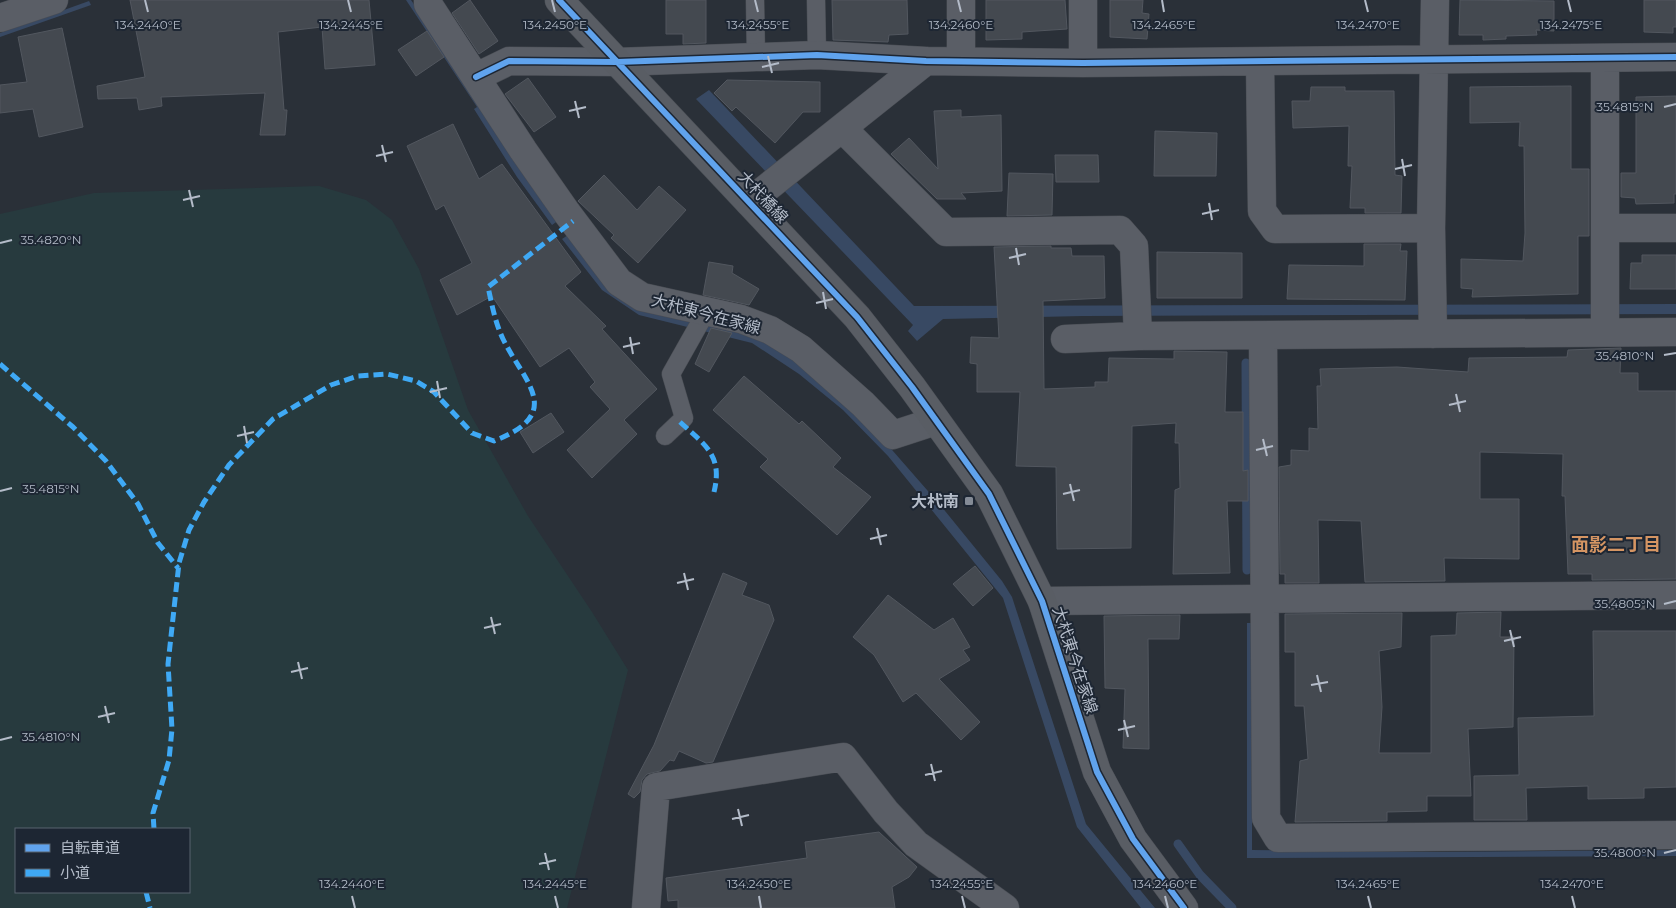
<svg xmlns="http://www.w3.org/2000/svg" width="1676" height="908" font-family="Montserrat,'Noto Sans JP',sans-serif">
<style>
.green{fill:#273a3e;fill-rule:evenodd}
.water{fill:#384963}
.lines{fill:none;stroke-linecap:round;stroke-linejoin:round}
.stream{stroke:#384963;stroke-width:9}
.building{fill:#444950;stroke:#52575f}
.lane-casing{stroke:#484c53;stroke-width:19}
.street-casing{stroke:#484c53;stroke-width:29}
.secondary-casing{stroke:#484c53;stroke-width:29}
.lane{stroke:#5a5e66;stroke-width:18}
.street{stroke:#5a5e66;stroke-width:28}
.secondary{stroke:#595d64;stroke-width:28}
.quiet{stroke:#3fa9f5;stroke-width:5;stroke-dasharray:10 5;stroke-linecap:butt}
.cycleway-casing{stroke:#1d2633;stroke-width:9}
.cycleway{stroke:#60a3ed;stroke-width:6}
.ticks{fill:none;stroke:#b4bcc9;stroke-width:2}
.poi-dot{fill:#848b96;stroke:#1d2633;stroke-width:2}
.labels{text-anchor:middle;dominant-baseline:central;stroke-width:4;stroke-linejoin:round;paint-order:stroke}
.street-label{font-size:16px;fill:#b4bcc9;stroke:#1d2633}
.poi-label{font-size:16px;font-weight:bold;fill:#b4bcc9;stroke:#1d2633;text-anchor:end}
.neighbourhood-label{font-size:18px;font-weight:bold;fill:#d59563;stroke:#1d2633}
.ticks-label{font-size:12px;text-anchor:middle;fill:#b4bcc9;stroke:#1d2633;stroke-width:4;stroke-linejoin:round;paint-order:stroke}
</style>
<rect width="100%" height="100%" fill="#2a3038"/>
<path class="green" d="M319,186L366,200L392,220L419,269L468,410L528,516L592,612L628,670L567,908H0V214L94,193ZM16,829H189V892H16Z"/>
<path class="water" d="M406,0H411L559,220L552,225L517,177L474,109L477,107Z
M89,1L91,5L0,37V33Z
M709,90L914,306L1676,304V314L1083,316L943,319L917,341L908,331L913,325L696,99Z
M568,235L609,284L750,334L784,354L828,385L886,443L941,506L1002,581L1012,597L1086,824L1155,908H1141L1077,827L1003,598L888,456L843,410L799,374L752,343L639,315L602,290L562,239Z
M1247,623H1252V850L1438,852L1676,850V856L1247,858Z"/>
<g class="lines">
<path class="stream" d="M1246,363L1247,570
M1178,844L1200,875L1232,908"/>
</g>
<path class="building" d="M130,0H369L375,65L325,69L322,27L278,32L284,110H287L285,135H260L265,93L161,97L162,106L139,110L137,98L98,99L97,86L145,77Z
M470,0L498,41L479,54L452,13Z
M666,0H706V43L683,44V34H666Z
M832,0H907L908,34L889,35L888,42L833,40Z
M986,0H1065L1067,29L1022,32V39L986,40Z
M1110,0H1143L1142,13L1149,14L1147,39L1110,37Z
M1460,0L1554,1V31L1536,30L1537,35L1506,36V39L1483,40V35H1459Z
M1644,0H1676V27H1673V33L1644,32Z
M62,28L83,127L39,137L33,109L0,113V85L27,82L18,37Z
M427,31L444,57L416,76L398,50Z
M528,78L556,117L534,132L505,94Z
M727,80L820,82V112H803L775,143L736,107L732,111L714,93Z
M1571,86V169H1589V236H1578V294L1472,297L1473,289L1461,288V259L1523,261L1525,233L1524,146H1519L1520,122L1470,123V87Z
M1311,87H1345V91H1394L1395,175L1402,176L1401,213H1365V208H1350L1352,166H1348L1349,126L1293,128L1292,101H1310Z
M1676,96V194H1674V203L1636,204L1635,198L1621,197V173H1636V97Z
M961,110V117L1001,115L1002,191L961,193L966,199H937L891,154L909,138L938,169L934,111Z
M453,124L479,179L502,164L581,272L565,286L606,326L602,329L657,389L624,420L637,434L592,478L567,450L610,409L590,387L595,382L569,348L540,367L492,296L457,315L440,280L472,263L444,205L436,210L407,146Z
M1155,131L1217,133L1216,176H1154Z
M1055,155H1098L1099,182H1056Z
M1009,173L1053,174L1052,215L1007,216Z
M604,175L637,210L659,186L686,210L638,263L611,238L614,235L578,201Z
M1364,244H1401L1400,251H1407L1405,300L1287,299L1289,265L1364,266Z
M1051,246V248H1071L1072,256H1104L1105,298L1043,301L1044,389L1095,387V382H1108L1109,358L1174,359V351L1227,352L1225,412H1243V471L1248,470V501H1227L1230,573L1173,574L1175,490L1180,488L1179,443H1175L1176,423L1132,426L1131,548L1057,549L1056,467L1016,466L1020,392H977V364L970,363L971,337L999,338L994,247Z
M1157,252L1242,253V298H1157Z
M1642,255H1676V289H1630L1631,263H1642Z
M709,262L733,266L732,273L759,289L749,305L703,295Z
M711,328L732,333L709,372L695,364Z
M1621,348L1620,373H1638V391H1676V579L1592,580V574H1568L1565,496H1562L1563,454L1480,452V499H1519V559L1444,558L1445,581L1365,582L1361,521L1318,520L1319,583H1285V574H1280L1279,467L1291,465V450L1309,451V428L1318,429L1317,386H1321L1320,369L1397,367L1468,372L1469,358L1567,357L1568,350Z
M744,376L799,424L802,421L841,458L833,467L871,497L837,535L760,467L768,459L713,410Z
M551,413L564,432L533,453L520,432Z
M975,566L993,588L973,606L953,584Z
M723,573L747,583L742,595L769,605L774,620L713,762L706,763L679,751L674,761L670,760L660,771L647,774L642,780L640,792L634,798L628,794L654,745Z
M888,595L934,630L953,618L970,647L963,650L970,660L939,679L980,722L961,740L916,693L903,702L874,655L853,637Z
M1501,612L1500,637H1514L1513,727L1468,729L1471,796H1427V811L1387,812V821L1295,822L1300,761L1308,759L1304,706H1295V652H1285V614L1402,613L1401,647L1379,651L1382,707L1379,753H1431V636L1456,635L1457,613Z
M1180,615L1179,639H1148L1149,749L1123,748L1125,689L1105,688L1104,616Z
M1593,631H1676V787L1644,788V798L1588,799V786L1526,788L1527,820H1474V776L1519,775L1518,718L1594,716Z
M879,832L917,867L909,877L892,887L895,908H678V900L668,901L666,878L807,858L805,842Z"/>
<g class="lines">
<defs>
<path id="lane" d="M755,0L756,57
M816,0L817,55
M665,436L684,418L671,374L706,312"/>
<path id="street" d="M428,0V4L523,150L567,213L619,282L642,297L741,319L770,330L801,349L863,404L893,435L936,421
M0,18L54,0
M1605,58V332
M961,61V0
M1260,62L1262,211L1275,229L1431,228
M1083,63V0
M476,77L509,61L617,62L817,55L926,61L1083,63L1676,57
M842,128L946,232L1120,230L1134,246L1138,336
M749,202L926,61
M1605,228H1676
M1433,334L1431,228L1435,0
M1263,336L1266,818L1278,838L1676,835
M1065,339L1138,336L1676,332
M1042,601L1676,595
M646,908L656,787L843,757L886,812L916,844L1005,908"/>
<path id="secondary" d="M559,0L857,317L912,387L989,494L1042,601L1097,772L1133,839L1184,908"/>
</defs>
<use href="#lane" class="lane-casing"/>
<use href="#street" class="street-casing"/>
<use href="#secondary" class="secondary-casing"/>
<use href="#lane" class="lane"/>
<use href="#street" class="street"/>
<use href="#secondary" class="secondary"/>
<path class="quiet" d="M0,364L73,427L106,461L138,504L158,543L178,568
M680,422C705,445 723,455 714,492
M154,829L153,813L169,760L172,729L168,664L179,563L189,530L204,502L229,465L273,419L331,385L358,376L387,374L416,381L434,392L472,433L494,441C566,413 524,382 503,339C495,322 492,305 488,287L573,221
M146,892L150,908"/>
<defs>
<path id="cycleway" d="M559,0L857,317L912,387L989,494L1042,601L1097,772L1133,839L1184,908
M476,77L509,61L617,62L817,55L926,61L1083,63L1676,57"/>
</defs>
<use href="#cycleway" class="cycleway-casing"/>
<use href="#cycleway" class="cycleway"/>
</g>
<path class="ticks" d="M145,0L148,12M348,0L351,12M552,0L555,12M755,0L758,12M958,0L961,12M1162,0L1164,12M1365,0L1368,12M1568,0L1571,12M768,56L772,73M762,67L779,63M575,101L579,118M1664,107L1676,104M569,111L586,107M382,145L386,162M376,156L393,152M1402,159L1405,176M1395,169L1412,165M189,190L193,207M183,200L200,196M1209,203L1212,220M1202,214L1219,210M0,243L12,240M1016,248L1019,265M1009,258L1026,254M823,292L826,309M816,303L833,299M630,337L633,354M623,347L640,343M1664,355L1676,353M437,381L440,398M430,392L447,388M1456,394L1460,412M1449,405L1466,401M244,426L247,443M237,436L254,432M1263,439L1267,456M1256,450L1273,446M1070,484L1074,501M0,491L12,488M1063,494L1080,490M877,528L881,545M870,539L887,535M684,573L688,590M677,583L694,579M1664,604L1676,601M491,617L495,634M484,628L501,624M1510,630L1514,647M1504,641L1521,637M298,662L302,679M291,672L308,668M1317,675L1321,692M1311,685L1328,682M105,706L109,723M98,717L115,713M1124,720L1128,737M1118,730L1135,726M0,740L12,737M931,764L935,781M925,775L942,771M738,809L742,826M732,819L749,815M545,853L549,870M1664,853L1676,850M539,864L556,860M352,896L355,908M555,896L558,908M759,896L761,908M962,896L965,908M1165,896L1168,908M1368,896L1371,908M1572,896L1575,908"/>
<rect class="poi-dot" x="964" y="496" width="10" height="10" rx="2.5"/>
<g class="labels">
<g class="street-label">
<text transform="translate(763 197) rotate(47)">大杙橋線</text>
<text transform="translate(706 314) rotate(15)">大杙東今在家線</text>
<text transform="translate(1075 660) rotate(72)">大杙東今在家線</text>
</g>
<g class="poi-label">
<text x="959" y="501">大杙南</text>
</g>
<g class="neighbourhood-label">
<text x="1616" y="545">面影二丁目</text>
</g>
</g>
<g class="ticks-label">
<text x="148" y="29">134.2440°E</text>
<text x="351" y="29">134.2445°E</text>
<text x="555" y="29">134.2450°E</text>
<text x="758" y="29">134.2455°E</text>
<text x="961" y="29">134.2460°E</text>
<text x="1164" y="29">134.2465°E</text>
<text x="1368" y="29">134.2470°E</text>
<text x="1571" y="29">134.2475°E</text>
<text x="1625" y="111">35.4815°N</text>
<text x="51" y="244">35.4820°N</text>
<text x="1625" y="360">35.4810°N</text>
<text x="51" y="493">35.4815°N</text>
<text x="1625" y="608">35.4805°N</text>
<text x="51" y="741">35.4810°N</text>
<text x="1625" y="857">35.4800°N</text>
<text x="352" y="888">134.2440°E</text>
<text x="555" y="888">134.2445°E</text>
<text x="759" y="888">134.2450°E</text>
<text x="962" y="888">134.2455°E</text>
<text x="1165" y="888">134.2460°E</text>
<text x="1368" y="888">134.2465°E</text>
<text x="1572" y="888">134.2470°E</text>
</g>
<rect x="15" y="828" width="175" height="65" fill="#1d2633" stroke="#59626f"/>
<rect x="25" y="844" width="25" height="8" fill="#60a3ed" stroke="#59626f"/>
<text x="60" y="853" font-size="15" fill="#b4bcc9">自転車道</text>
<rect x="25" y="869" width="25" height="8" fill="#3fa9f5" stroke="#59626f"/>
<text x="60" y="878" font-size="15" fill="#b4bcc9">小道</text>
</svg>
